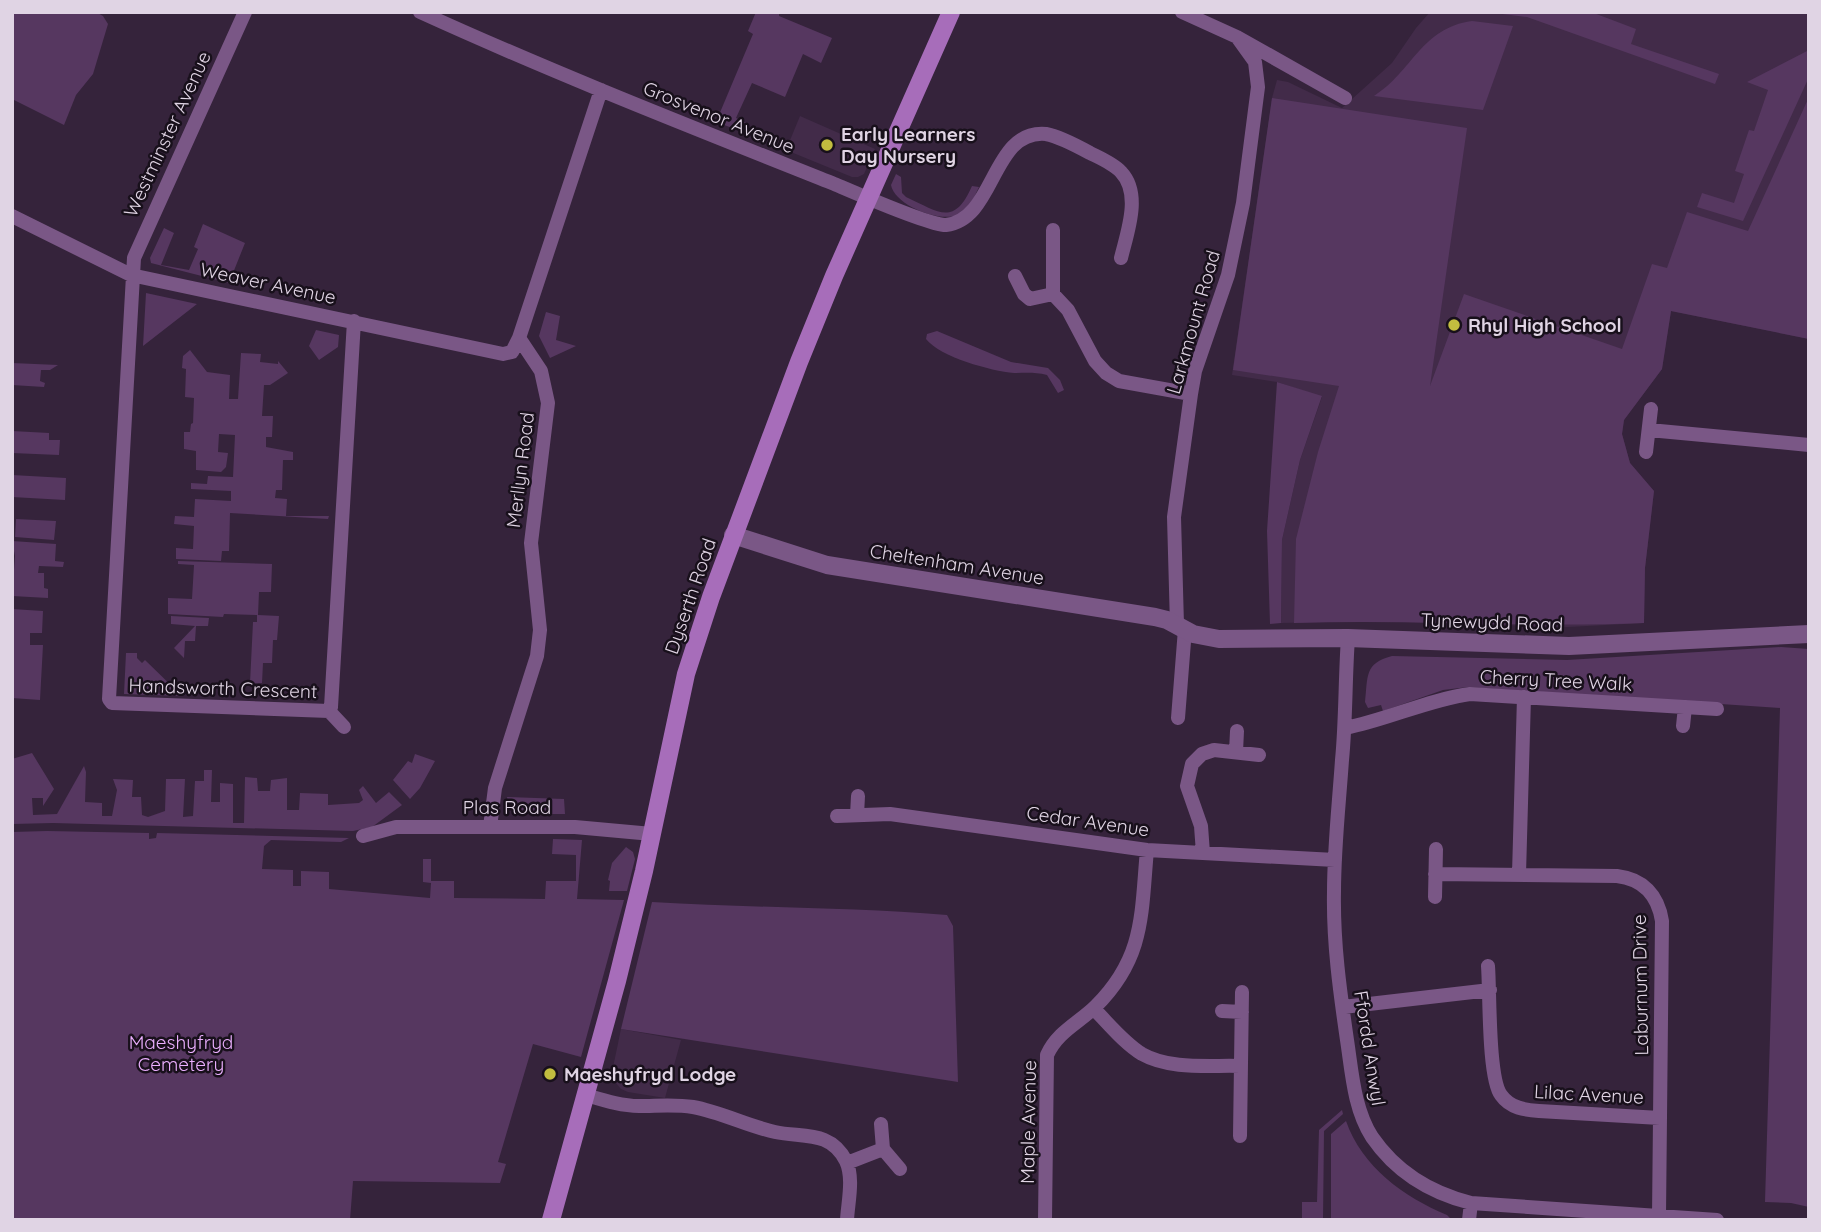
<svg xmlns="http://www.w3.org/2000/svg" width="1821" height="1232" font-family="Quicksand,sans-serif">
<style>
.built{fill:#422b49}
.green{fill:#563760}
.lines{fill:none;stroke-linecap:round;stroke-linejoin:round}
.minor{stroke:#7a5786;stroke-width:14}
.tertiary{stroke:#7a5786;stroke-width:18}
.secondary{stroke:#a76dba;stroke-width:18}
.poi-dot{fill:#c2bd3f;stroke:#18101b;stroke-width:2.5}
.labels{text-anchor:middle;dominant-baseline:central;stroke-width:5;stroke-linejoin:round;paint-order:stroke}
.street-label{font-size:19px;fill:#e0d4e4;stroke:#18101b}
.poi-label{font-size:19px;font-weight:bold;fill:#e0d4e4;stroke:#18101b;text-anchor:start}
.park-label{font-size:19px;fill:#ebafff;stroke:#18101b}
</style>
<rect width="100%" height="100%" fill="#35233b"/>
<path class="built" d="M1430,12H1809V339L1671,311L1662,369L1624,420L1622,434L1630,463L1654,491L1645,568L1644,623L1568,627L1373,621L1281,623L1282,540L1300,460L1322,397L1277,382L1232,375L1272,98L1277,80L1288,82L1342,108L1392,63L1416,28Z
M800,116L875,149L864,174L858,177H852L786,150Z
M621,1029L681,1040L665,1098L628,1092L621,1089L611,1077Z"/>
<path class="green" d="M12,12H96L103,16L108,24L93,74L76,95L64,125L12,99Z
M756,12H779V16L832,38L821,63L803,54L785,97L752,83L736,118L749,124L746,133L716,122L753,34L748,31Z
M1487,12H1591L1636,29L1631,44L1719,74L1715,84L1527,17Z
M1472,21L1513,26L1483,110L1374,96C1413,71 1421,28 1472,21Z
M1809,50V77L1743,221L1697,207L1702,193L1734,203L1744,174L1735,171L1749,130L1754,131L1768,90L1747,82Z
M1809,97V339L1671,311L1662,369L1624,420L1622,434L1630,463L1654,491L1645,568L1644,623C1528,628 1411,619 1294,623L1296,539L1318,452L1339,386L1233,370L1272,98L1467,128L1430,386L1464,294L1622,349L1652,264L1667,268L1687,212L1748,231Z
M896,174L901,177L902,193L906,197C939,212 954,227 972,186L979,187C974,197 970,209 960,214C942,224 895,206 891,185Z
M203,224L245,243L229,283L151,263L150,258L164,228L174,233L161,265L189,270L198,249L194,247Z
M146,293L197,304L143,346Z
M546,312L560,316L556,340L576,346L550,358L539,336Z
M316,330L339,335L338,347L319,360L309,346Z
M937,331L1011,362L1048,368L1060,380L1064,390L1058,393L1047,375C1035,372 1026,373 1014,373C991,371 940,357 926,339L927,334Z
M190,350L207,372L230,375L229,399H238L241,353L261,354L260,362L278,364V361L288,373L270,385H264L262,416H273L272,437H266V447L293,452V460H283L282,490H276L275,498L287,499L286,516H329L328,519L230,513L229,551H222L221,561L176,559V548L193,549L194,526L174,524L175,516L194,517L195,499L231,501V491L191,489V483L207,484L208,476L233,477L235,435L219,434L218,452L228,453L226,467L221,472L196,470V451L184,449V432H190L191,424L193,423L194,398L185,397L186,369L182,368L183,356Z
M12,363L58,365L50,370H41L40,381L45,383L44,387L12,385Z
M1277,382L1322,396L1300,460L1282,540L1281,623L1270,624L1267,531Z
M12,431L49,433V440H60L59,455L12,453Z
M12,475L66,478L65,500L12,497Z
M16,519L56,521L54,540L15,537Z
M12,541L56,544L55,561L64,562L63,567L39,566L38,573H44V588L48,589V598L12,596L15,556Z
M178,561L272,564L271,592H259L258,615L279,616L277,640H273L272,663H263L262,683H250L253,622H257V615L224,614L223,617L168,614V598L192,599L194,565L178,564Z
M12,609L43,611L42,633H30V645H43L40,700L12,698Z
M171,616L209,618L208,626H196L195,641H185L184,658L174,648L195,626L171,624Z
M1781,647L1809,649V1207L1791,1203L1765,1202L1780,708L1468,687L1443,690L1383,711L1381,705L1368,708L1365,702C1368,677 1364,663 1392,656L1567,660Z
M126,653H137V658L142,663L145,660L182,696L124,694Z
M32,753L54,789L43,806V798H32L33,815L57,814L84,766L86,772L85,802L102,803V816H112L117,790L113,779L133,780L132,797H141L142,815L148,817L165,811L166,779H185L183,817L193,816L195,781H204V770H212L211,802H220V783L233,784V823H244L245,777L257,778L258,791H270L271,780L287,778V810H299L300,793L328,794V805L359,803L363,800L359,790L363,786L376,803L389,792L402,805L372,827L353,831L53,823L12,824V759Z
M415,754L435,761L420,788L410,799L393,780L408,761L412,763Z
M507,797L564,799L565,814H516L509,808Z
M47,831L149,833V839L156,838L157,833L349,838L341,842L271,840L264,846L262,869L293,870V886H301V871L329,872V889L430,898L431,883L423,882V859H431V881H454V898L545,899L546,881H576V855L552,854L553,839L582,840L577,899L624,900L581,1057L533,1044L498,1162L506,1164L500,1183L353,1181L350,1220H12V832Z
M626,847L633,852L635,859L627,891H609L610,881L608,880L612,863Z
M652,902C750,908 849,907 947,915L953,926L958,1082L621,1029Z
M1342,1110L1343,1114L1324,1131L1323,1220H1302V1202H1317L1319,1130Z
M1346,1121C1362,1167 1404,1197 1447,1215L1452,1220H1331V1134Z"/>
<g class="lines">
<path class="minor" d="M245,12L134,258L109,699L112,703L329,711L331,707L354,321
M420,12C556,74 694,128 832,183C851,191 930,226 946,225C996,219 991,129 1046,134C1057,136 1079,147 1090,153C1100,158 1114,164 1121,172C1142,194 1127,233 1121,258
M1182,12L1237,37L1345,98
M12,216L131,275L503,354L512,352L519,338
M1053,230V294L1068,310L1095,361L1106,373L1119,381L1191,394
M1015,276L1024,294L1030,299L1053,294
M1649,430L1809,445
M1646,452L1651,409
M1177,625L1174,517L1191,394L1195,371L1228,275L1243,203L1258,87L1255,62L1237,37
M1348,638C1345,679 1346,719 1342,760C1339,804 1334,848 1334,892C1333,942 1340,992 1347,1040C1352,1073 1354,1109 1372,1137C1396,1172 1431,1193 1471,1203L1717,1220
M329,711L344,727
M1178,718L1185,629
M1683,726L1685,707
M1345,728C1387,720 1427,700 1470,694L1717,709
M1236,752L1237,731
M857,815L858,796
M837,816L890,814L1147,850L1335,860
M490,827L495,788L537,656L540,630L531,543L548,403L541,371L519,338L601,90
M363,836L396,827H575L652,834
M1203,853L1201,826L1187,786L1192,764L1202,754L1214,750L1259,755
M1435,874L1617,876C1643,879 1658,895 1662,921L1659,1216
M1519,874L1524,697
M1435,897L1436,849
M1488,966C1490,992 1488,1078 1501,1095C1510,1108 1525,1110 1539,1111L1660,1118
M1343,1007L1490,990
M1094,1009C1109,1024 1124,1043 1142,1054C1170,1070 1210,1065 1240,1066
M1222,1011L1242,1012
M586,1095C603,1100 621,1106 639,1106C657,1106 675,1104 693,1107C721,1112 747,1126 775,1132C803,1138 830,1130 846,1161C854,1178 848,1202 847,1220
M881,1124L883,1149L900,1169
M1240,1136L1242,992
M847,1163L883,1149
M1045,1220L1047,1055C1058,1031 1079,1023 1096,1006C1145,957 1141,914 1147,850
M1469,1220L1471,1203"/>
<path class="tertiary" d="M733,535L827,565L1155,617L1167,620L1193,634L1219,639L1348,638L1569,646L1809,634"/>
<path class="secondary" d="M551,1220L617,981L644,871L686,674L711,597L799,362L834,276L951,12"/>
</g>
<g class="poi-dot">
<circle cx="827" cy="145" r="7"/>
<circle cx="1454" cy="325" r="7"/>
<circle cx="550" cy="1074" r="7"/>
</g>
<g class="labels">
<g class="street-label">
<text transform="translate(719 117) rotate(22)">Grosvenor Avenue</text>
<text transform="translate(167 134) rotate(-65)">Westminster Avenue</text>
<text transform="translate(268 283) rotate(12)">Weaver Avenue</text>
<text transform="translate(1193 322) rotate(-74)">Larkmount Road</text>
<text transform="translate(520 470) rotate(-83)">Merllyn Road</text>
<text transform="translate(957 564) rotate(9)">Cheltenham Avenue</text>
<text transform="translate(690 596) rotate(-71)">Dyserth Road</text>
<text transform="translate(1492 622) rotate(2)">Tynewydd Road</text>
<text transform="translate(1556 680) rotate(3)">Cherry Tree Walk</text>
<text transform="translate(223 688) rotate(2)">Handsworth Crescent</text>
<text x="507" y="807">Plas Road</text>
<text transform="translate(1088 821) rotate(8)">Cedar Avenue</text>
<text transform="translate(1640 985) rotate(-91)">Laburnum Drive</text>
<text transform="translate(1370 1048) rotate(81)">Ffordd Anwyl</text>
<text transform="translate(1589 1094) rotate(3)">Lilac Avenue</text>
<text transform="translate(1028 1122) rotate(-89)">Maple Avenue</text>
</g>
<g class="poi-label">
<text x="841" y="134">Early Learners<tspan x="841" dy="22">Day Nursery</tspan></text>
<text x="1468" y="325">Rhyl High School</text>
<text x="564" y="1074">Maeshyfryd Lodge</text>
</g>
<g class="park-label">
<text x="181" y="1042">Maeshyfryd<tspan x="181" dy="22">Cemetery</tspan></text>
</g>
</g>
<rect width="1821" height="1232" fill="none" stroke="#e0d4e4" stroke-width="28"/>
</svg>
